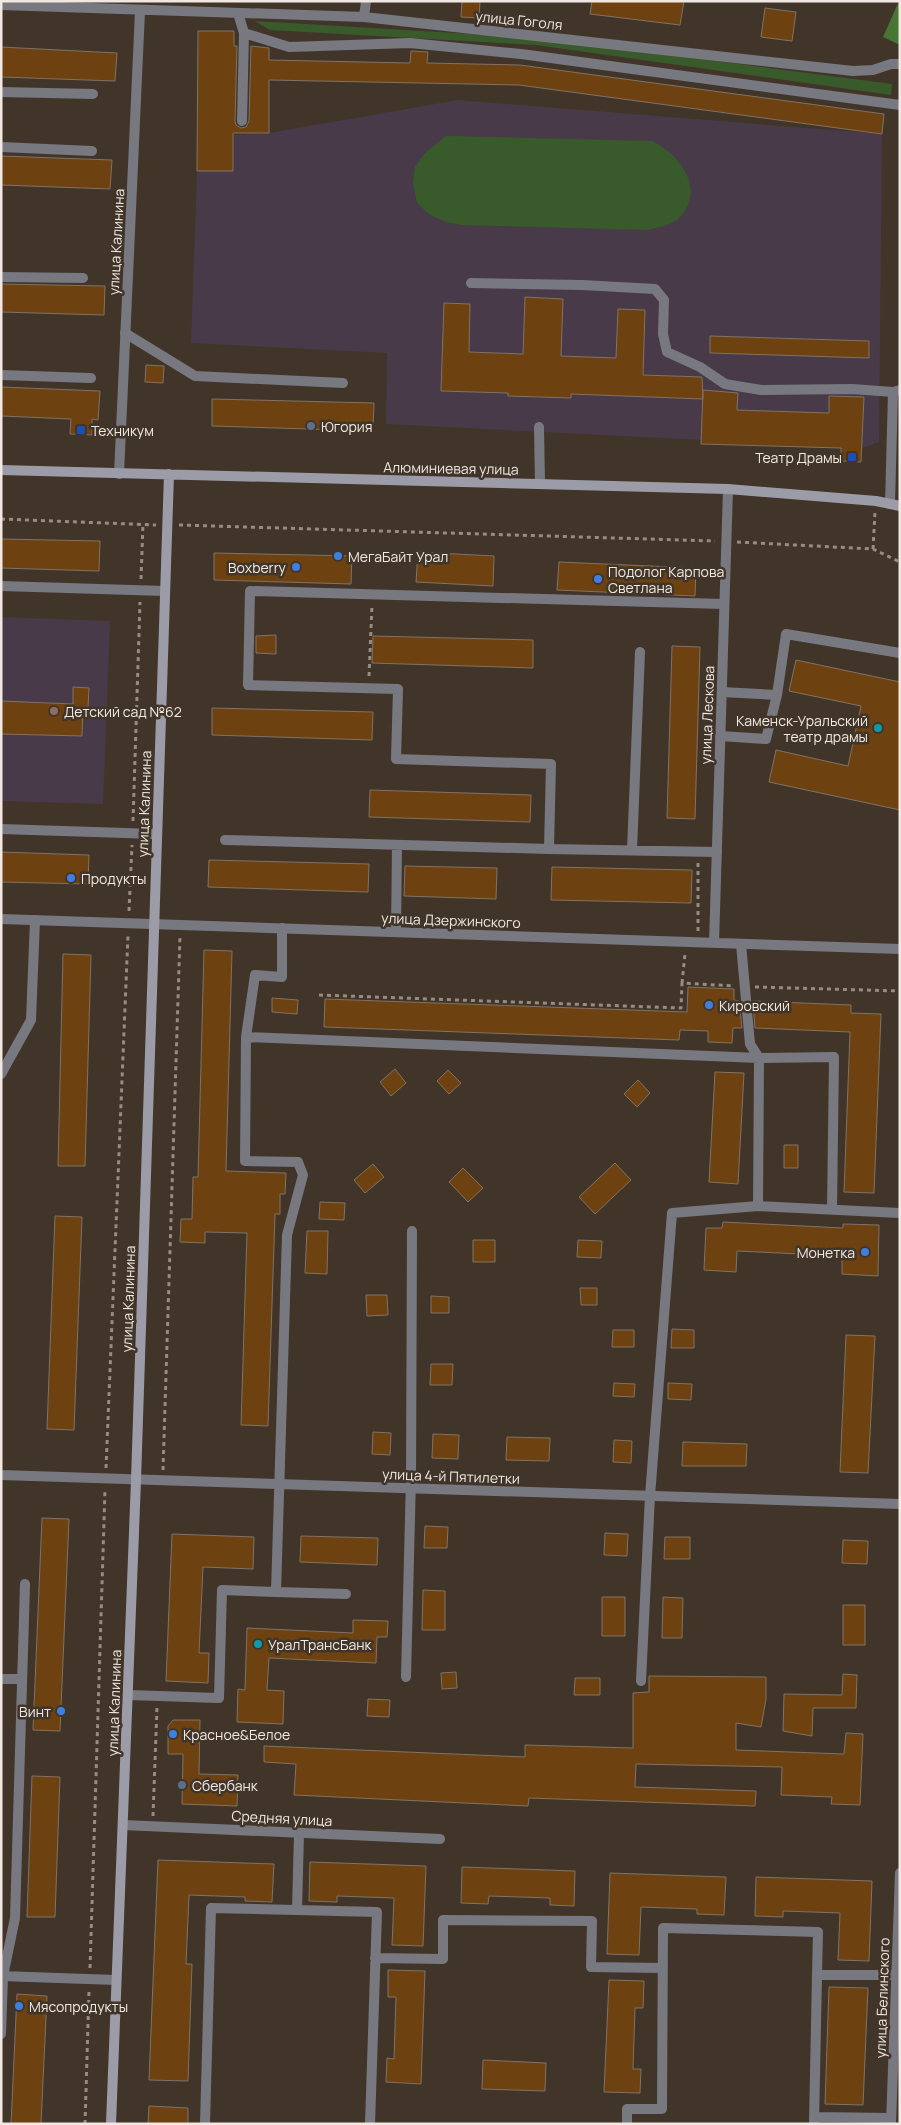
<svg xmlns="http://www.w3.org/2000/svg" width="901" height="2125" font-family="Manrope,sans-serif">
<style>
.education{fill:#483a48}
.green{fill:#395b2c}
.forest{fill:#477534}
.building{fill:#6e4210;stroke:#807265}
.lines{fill:none;stroke-linecap:round;stroke-linejoin:round}
.path{stroke:#968c83;stroke-width:3;stroke-dasharray:4 4;stroke-linecap:butt}
.service{stroke:#787880;stroke-width:10}
.minor{stroke:#787880;stroke-width:10}
.tertiary{stroke:#787880;stroke-width:10}
.secondary{stroke:#9c9ca8;stroke-width:10}
.service-dot{fill:#5c6f8a;stroke:#41352a;stroke-width:2}
.transit-dot{fill:#1a4fb4;stroke:#41352a;stroke-width:2}
.shop-dot{fill:#3f7fe0;stroke:#41352a;stroke-width:2}
.education-dot{fill:#8d6e63;stroke:#41352a;stroke-width:2}
.culture-dot{fill:#0f9aa8;stroke:#41352a;stroke-width:2}
.labels{text-anchor:middle;dominant-baseline:central;stroke-width:5;stroke-linejoin:round;paint-order:stroke}
.street-label{font-size:14px;fill:#f0e8e1;stroke:#41352a}
.poi-label{font-size:14px;fill:#f0e8e1;stroke:#41352a;text-anchor:start}
</style>
<rect width="100%" height="100%" fill="#41352a"/>
<path class="education" d="M458,100L882,134L879,442L862,448L386,424L387,353L191,343L197,171H233V135L269,133Z
M1,617L110,621L103,804L1,801Z"/>
<path class="green" d="M255,21L539,38L892,84L891,95L536,45L270,30Z
M446,136L652,141C681,155 707,191 678,219C672,225 657,227 649,230L461,225L446,222L430,215L417,203L413,182L415,167L425,153Z"/>
<path class="forest" d="M899,1H900V45L883,37Z"/>
<path class="building" d="M462,1H480L479,18L461,17Z
M592,1H684L680,25L590,14Z
M765,8L796,12L792,41L761,37Z
M198,31H234V46H237L235,121L236,125L241,128L246,127L249,121L251,46L269,48V60L410,63L411,51L428,52L427,63L520,65L884,114L882,134L519,85L269,80V133H233V171H197Z
M1,47L117,53L115,81L1,77Z
M1,156L112,160L110,189L1,185Z
M1,284L105,286L104,315L1,312Z
M525,297L563,299L561,356L616,358L618,309L645,310L643,375L702,377L703,399L571,394V398L508,396V393L441,391L444,303L470,304L469,352L523,354Z
M710,336L869,341V358L710,353Z
M146,365L164,366L163,383L145,382Z
M1,387L100,391L98,420L92,419V435L70,434L71,419L1,416Z
M703,390L738,393L737,410L829,413V396L864,397L861,462L841,461V448L701,444Z
M212,399L374,403L373,431L212,426Z
M1,539L100,541L99,571L1,568Z
M418,552L494,556L493,586L416,582Z
M214,553L352,556L351,584L214,580Z
M559,562L696,568L695,596L557,590Z
M276,635V654L256,653V636Z
M373,636L533,640V668L372,663Z
M672,646L700,647L695,819L667,818Z
M796,660L900,682V810L769,782L776,750L848,766L861,706L789,691Z
M73,687L89,688L88,707H83L82,736L1,734V701L73,704Z
M212,708L373,712L372,740L212,735Z
M370,790L531,795L530,822L369,817Z
M1,852L89,855L88,884L1,882Z
M209,860L369,864L368,892L208,887Z
M405,866L497,868L496,899L404,896Z
M552,867L692,870L691,903L551,900Z
M204,950L232,951L226,1171L286,1173L285,1194H280V1214H275L268,1426L241,1425L247,1233L205,1232V1243L180,1242L181,1219H192L193,1177H198Z
M63,954L91,955L85,1166H58Z
M688,987L734,989V1000L739,1001L742,1028H733L732,1043L708,1042V1031L680,1030L679,1040L324,1027L325,999L687,1012Z
M272,998L298,1000L297,1014L272,1012Z
M753,1001L851,1005V1013L881,1014L874,1193L844,1192L850,1032L755,1028Z
M395,1069L406,1083L391,1096L380,1082Z
M448,1070L461,1083L449,1094L437,1081Z
M715,1072L744,1073L738,1184L709,1182Z
M638,1080L650,1093L637,1107L624,1094Z
M784,1145H798V1168H784Z
M615,1163L631,1180L595,1214L579,1197Z
M373,1164L384,1177L365,1193L354,1180Z
M463,1168L483,1188L468,1202L449,1182Z
M320,1202L345,1203L344,1220L319,1219Z
M55,1216L82,1217L74,1430L47,1429Z
M723,1222L843,1228V1224L879,1225L878,1276L842,1274V1256L737,1251L736,1272L704,1270L706,1228H722Z
M307,1231H328L327,1274L305,1273Z
M473,1240H495V1262H473Z
M578,1240L602,1241L601,1258L577,1257Z
M580,1288H597V1305H581Z
M366,1295H387L388,1315L367,1316Z
M431,1296L449,1297V1313H431Z
M672,1329L694,1330V1348H671Z
M613,1330H634V1347H612Z
M846,1335L875,1336L868,1473L840,1472Z
M431,1364H453L452,1385H430Z
M614,1383L635,1384L634,1397L613,1396Z
M668,1383L692,1384L691,1400L668,1399Z
M373,1432L391,1433L390,1455L372,1454Z
M433,1434L459,1435L458,1459L432,1458Z
M507,1437L550,1438L549,1461L506,1460Z
M614,1440L632,1441L631,1463L613,1462Z
M683,1442L747,1444L746,1466H682Z
M42,1518L69,1519L60,1731L33,1730Z
M425,1526L448,1527L447,1548H424Z
M605,1533L628,1534L627,1556L604,1555Z
M172,1534L254,1537L253,1569L203,1567L199,1653H209L208,1683L166,1681Z
M301,1536L378,1538L377,1565L300,1562Z
M665,1537H690V1559H664Z
M843,1540L868,1541L867,1564L842,1563Z
M423,1590L445,1591V1630H422Z
M602,1597H625V1636H602Z
M663,1597L683,1598L682,1638H662Z
M843,1605H865V1645H843Z
M353,1620L388,1621L387,1637H377L376,1663L269,1658L267,1690L284,1691L283,1724L237,1722L238,1689L245,1690L247,1628L353,1633Z
M456,1672L457,1688L442,1689L441,1673Z
M843,1674L857,1675L856,1708H813L812,1736L783,1731L784,1694L842,1695Z
M649,1676L766,1677V1699L761,1727L736,1723V1750L844,1754L846,1733L863,1734L860,1805L831,1804L832,1797L781,1795L782,1767L636,1764L635,1787L756,1791L755,1806L529,1798L528,1806L294,1795L296,1764L264,1762V1746L525,1757V1745L633,1748V1693L649,1692Z
M575,1678H600V1695H574Z
M368,1699L390,1700L389,1717L367,1716Z
M173,1720H200L199,1774L238,1775L237,1806L182,1804L183,1754H168V1726Z
M32,1776L60,1777L55,1917H27Z
M158,1860L274,1864L272,1902L245,1901V1897L189,1895L186,1964H192L188,2081L149,2080Z
M310,1862L426,1866L423,1946L392,1945L394,1898L337,1896V1902L309,1901Z
M462,1867L575,1871L574,1906L550,1905V1898L489,1896L488,1904L461,1903Z
M610,1873L726,1877L724,1915L697,1914V1909L641,1907L639,1955L607,1954Z
M756,1877L872,1881L869,1961L838,1960L840,1913L783,1911V1917L755,1916Z
M388,1970L425,1971L421,2084L386,2082L387,2058L394,2059L396,1997H388Z
M609,1980L644,1981L643,2008H635L633,2069H641L640,2093L604,2092Z
M829,1987L868,1988L863,2105L825,2104Z
M17,1994L47,1996L41,2124H11Z
M483,2060L546,2063L545,2091L482,2089Z
M149,2106L188,2108V2124H148Z"/>
<g class="lines">
<path class="path" d="M1,519L156,525
M179,525L715,541
M737,542L873,549L900,562
M873,549L875,512
M141,579L143,524
M369,676L372,605
M133,821L140,602
M129,911L132,845
M698,931V863
M682,983L685,954
M755,987L900,991
M319,995L681,1008L682,983L734,986
M106,1468L128,935
M163,1470L180,936
M153,1816L157,1707
M90,1968L105,1489
M85,2124L89,1991"/>
<path class="service" d="M238,13L244,33L242,121
M244,33L289,47L410,43L521,54L900,105
M853,71L873,70L891,64H900
M1,92L93,94
M1,147L92,151
M1,277L83,278
M471,283L582,285L655,289L664,300L663,334L667,352L700,367L725,384L761,390L852,389L893,392
M125,333L195,376L343,383
M1,375L91,378
M539,427L540,484
M1,586L165,591
M722,692L777,695L786,634L900,653
M720,736L766,739L777,695
M1,829L156,834
M225,840L549,849L551,764L396,759L398,689L248,685L250,591L724,604
M549,849L717,852
M632,850L640,652
M396,932L397,845
M741,944L750,1044L759,1058L758,1206
M246,1037L759,1058L834,1057L832,1210
M1,1074L31,1020L35,920
M276,1592L346,1594
M406,1677L411,1478L412,1231
M1,1679H22
M641,1681L650,1496L672,1213L758,1206L900,1213
M128,1695L219,1698L222,1590L276,1592L287,1235L303,1175L298,1162L245,1161L246,1037L255,975L282,977V928
M299,1833L297,1910L377,1912L370,2124
M375,1958L443,1959V1920L592,1921L591,1967L662,1968
M1,1976L116,1980
M1,2034L3,1976L15,1918L25,1584
M814,2117L891,2118
M205,2124L211,1908L297,1910
M627,2124V2109H662L663,1928L818,1932L817,1975
M814,2124L817,1975H896"/>
<path class="minor" d="M1,5L364,17L853,71
M364,17L366,1
M119,474L140,11
M890,504L893,392L900,390
M1,919L900,949
M714,943L728,489
M123,1825L440,1839
M891,2124L900,1873"/>
<path class="tertiary" d="M1,1475L900,1504"/>
<path class="secondary" d="M1,470L728,489L876,501L900,506
M111,2124L136,1480L169,474"/>
</g>
<g class="service-dot">
<circle cx="311" cy="426" r="5"/>
<circle cx="182" cy="1785" r="5"/>
</g>
<g class="transit-dot">
<rect x="76" y="425" width="10" height="10" rx="2.5"/>
<rect x="847" y="452" width="10" height="10" rx="2.5"/>
</g>
<g class="shop-dot">
<circle cx="338" cy="556" r="5"/>
<circle cx="296" cy="567" r="5"/>
<circle cx="598" cy="579" r="5"/>
<circle cx="71" cy="878" r="5"/>
<circle cx="709" cy="1005" r="5"/>
<circle cx="865" cy="1252" r="5"/>
<circle cx="61" cy="1711" r="5"/>
<circle cx="173" cy="1734" r="5"/>
<circle cx="19" cy="2006" r="5"/>
</g>
<circle class="education-dot" cx="54" cy="711" r="5"/>
<g class="culture-dot">
<circle cx="878" cy="728" r="5"/>
<circle cx="258" cy="1644" r="5"/>
</g>
<g class="labels">
<g class="street-label">
<text transform="translate(519 20) rotate(6)">улица Гоголя</text>
<text transform="translate(116 242) rotate(-87)">улица Калинина</text>
<text transform="translate(451 468) rotate(1)">Алюминиевая улица</text>
<text transform="translate(707 715) rotate(-88)">улица Лескова</text>
<text transform="translate(144 804) rotate(-88)">улица Калинина</text>
<text transform="translate(451 920) rotate(2)">улица Дзержинского</text>
<text transform="translate(128 1299) rotate(-88)">улица Калинина</text>
<text transform="translate(451 1476) rotate(2)">улица 4-й Пятилетки</text>
<text transform="translate(114 1703) rotate(-88)">улица Калинина</text>
<text transform="translate(282 1818) rotate(3)">Средняя улица</text>
<text transform="translate(882 1998) rotate(-88)">улица Белинского</text>
</g>
<g class="poi-label">
<text x="321" y="426">Югория</text>
<text x="91" y="430">Техникум</text>
<text x="842" y="457" text-anchor="end">Театр Драмы</text>
<text x="348" y="556">МегаБайт Урал</text>
<text x="286" y="567" text-anchor="end">Boxberry</text>
<text x="608" y="571">Подолог Карпова<tspan x="608" dy="16">Светлана</tspan></text>
<text x="64" y="711">Детский сад №62</text>
<text x="868" y="720" text-anchor="end">Каменск-Уральский<tspan x="868" dy="16">театр драмы</tspan></text>
<text x="81" y="878">Продукты</text>
<text x="719" y="1005">Кировский</text>
<text x="855" y="1252" text-anchor="end">Монетка</text>
<text x="268" y="1644">УралТрансБанк</text>
<text x="51" y="1711" text-anchor="end">Винт</text>
<text x="183" y="1734">Красное&amp;Белое</text>
<text x="192" y="1785">Сбербанк</text>
<text x="29" y="2006">Мясопродукты</text>
</g>
</g>
<rect width="901" height="2125" fill="none" stroke="#f0e8e1" stroke-width="5"/>
</svg>
